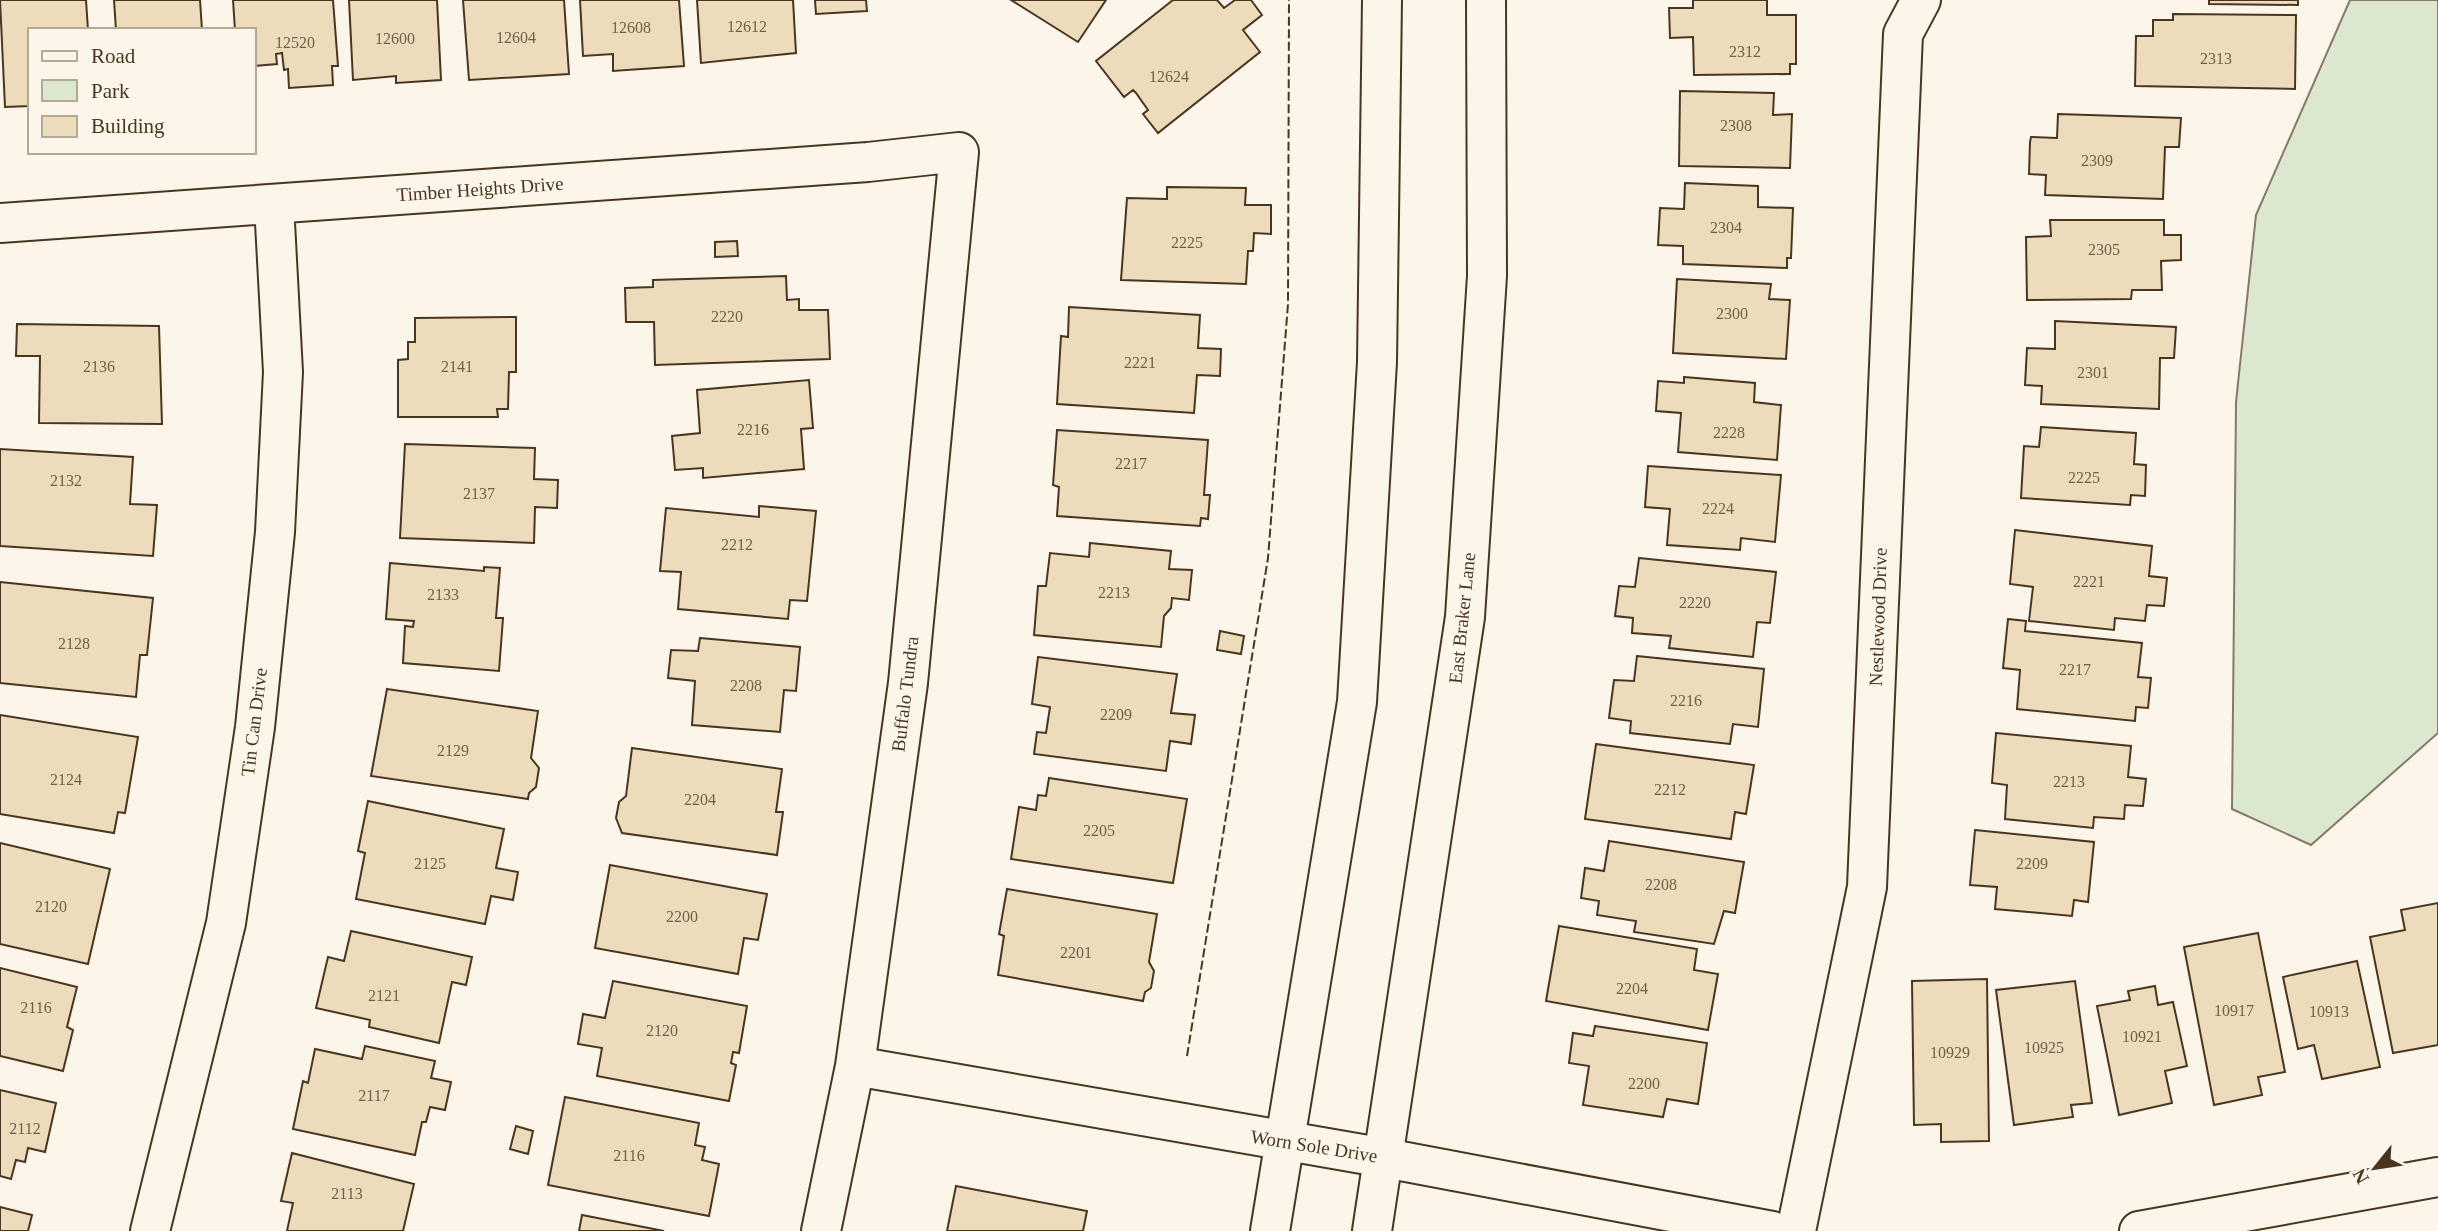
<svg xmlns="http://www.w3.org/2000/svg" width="2438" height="1231" font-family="'Times New Roman',serif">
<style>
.green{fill:#dce7d0;stroke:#887966;stroke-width:2}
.building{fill:#ecdcbc;stroke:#4a3520;stroke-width:2}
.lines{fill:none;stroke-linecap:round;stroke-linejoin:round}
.minor-casing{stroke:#4a3520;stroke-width:42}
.tertiary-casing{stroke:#4a3520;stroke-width:42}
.minor{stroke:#fbf6e9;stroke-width:38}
.tertiary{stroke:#fbf6e9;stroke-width:38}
.fence{stroke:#4a3520;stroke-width:2;stroke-dasharray:9 3.5;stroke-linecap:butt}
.labels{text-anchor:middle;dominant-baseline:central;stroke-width:5;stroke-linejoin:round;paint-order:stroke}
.number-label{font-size:16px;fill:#725f47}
.street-label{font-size:19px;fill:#4a3520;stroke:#fbf6e9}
</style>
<rect width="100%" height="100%" fill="#fbf6e9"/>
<path class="green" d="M2350,0H2438V733L2311,845L2232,809L2236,402L2256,215Z"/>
<path class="building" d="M0,0H86L88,30H30V106L5,107Z
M114,0H200L202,30H116Z
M233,0H333L338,66H332L333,85L289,88L288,69L284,70L282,53L276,54L277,64L254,66V30H235Z
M349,0H437L441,80L396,83V76L353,80Z
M463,0H564L569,74L469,80Z
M580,0H679L684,66L613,71V54L583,56Z
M697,0H793L796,53L701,63Z
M815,0H866L867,11L816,14Z
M1011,0H1106L1078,42Z
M1173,0H1217L1224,8L1235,0H1251L1262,15L1243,30L1260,52L1158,133L1143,114L1148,110L1136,93L1133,90L1124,97L1096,61Z
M1693,0H1767V15H1796V64H1790V74L1694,75L1693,37L1670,38L1669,8H1693Z
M2209,0H2298V5L2209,4Z
M2173,14L2296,15L2295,89L2135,86L2136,36H2153V20H2173Z
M1680,91L1774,93L1773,115L1792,114L1790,168L1679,166Z
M2058,114L2181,118L2179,147H2165L2163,199L2045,195L2046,175L2029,174L2030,142L2031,137L2057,138Z
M1685,183L1758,186V207L1793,208L1791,258H1787V268L1683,264V246L1658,245L1660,208L1684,209Z
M1167,187L1246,188L1245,205H1271V234L1254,233L1253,251H1248L1246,284L1121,280L1127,198L1167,199Z
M2050,220H2164V235H2181V260L2161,261L2162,290H2132L2131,299L2027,300L2026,237L2051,236Z
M737,241L738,256L715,257V242Z
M786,276L787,300L799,299V310H828L830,359L655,365L654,322H626L625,288L653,287V280Z
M1677,279L1771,284L1769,299L1790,300L1786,359L1673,353Z
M1069,307L1200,315L1198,348L1221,349L1220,376L1197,375L1194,413L1057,404L1061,336L1068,337Z
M516,317V372H509L508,409H497L498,417H398V360L408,359V342H415V318Z
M2055,321L2176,327L2174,358H2160L2159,409L2041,404L2042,386L2025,385L2027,348L2055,349Z
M17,324L159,326L162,424L39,423L40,356H16Z
M1684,377L1755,383L1754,402L1781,405L1777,460L1678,452L1681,413L1656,411L1658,381L1684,383Z
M809,380L813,428L801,429L804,469L703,478V468L675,470L672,436L700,433L697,390Z
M2041,427L2136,433L2134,464L2146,465L2145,496L2131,495L2130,505L2021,498L2024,446L2039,447Z
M1057,430L1208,440L1204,495H1210L1208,519L1201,518L1200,526L1057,516L1059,487L1053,485Z
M405,444L535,448L534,479L558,480L557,508L535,507L534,543L400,538Z
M0,449L133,457L130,504L157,505L153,556L0,546Z
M1648,466L1781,475L1775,542L1741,538L1740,550L1667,545L1670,509L1645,507Z
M759,506L816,511L807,601L790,600L788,619L678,609L681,572L660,571L666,508L759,517Z
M2015,530L2152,546L2149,576L2167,578L2164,606L2147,605L2145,621L2115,618L2114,630L2029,621L2033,587L2010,584Z
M1090,543L1171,551L1169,569L1192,570L1189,600L1172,598L1171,608L1164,616L1161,647L1034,635L1038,586H1046L1050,553L1089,557Z
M1639,558L1776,572L1770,623L1757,622L1753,657L1669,648L1671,636L1632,633L1633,618L1615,616L1619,586L1635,587Z
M390,563L484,571V567L500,568L496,618H503L499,671L403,663L405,626L413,627L414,621L386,619Z
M0,582L153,598L147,655H140L136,697L0,683Z
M2008,619L2026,621L2025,631L2142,643L2138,677L2151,678L2148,708L2136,707L2135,721L2017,709L2020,670L2003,668Z
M1220,631L1244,636L1241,654L1217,650Z
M700,638L800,647L796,691L784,690L780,732L692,725L695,681L668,678L671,650L698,651Z
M1637,656L1764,669L1758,727L1733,724L1730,744L1630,733L1631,721L1609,718L1614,680L1634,681Z
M1038,657L1177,674L1171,713L1195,715L1191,744L1170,741L1166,771L1034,754L1037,732L1046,733L1050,707L1032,704Z
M387,689L538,711L531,758L539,768L536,787L529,793L528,799L371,776Z
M0,715L138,737L125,813L118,812L114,833L0,814Z
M1996,733L2131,746L2128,777L2146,779L2143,806L2125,805L2124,819L2094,817L2093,828L2005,819L2007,785L1992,783Z
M1596,744L1754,765L1746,814L1735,812L1731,839L1585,819Z
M632,748L782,769L776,812H783L777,855L622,833L616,818L619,802L626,796Z
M1049,778L1187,799L1173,883L1011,859L1019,807L1036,810L1038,795L1046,796Z
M368,801L504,829L496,868L518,872L513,900L491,896L485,924L356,899L365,853L358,851Z
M1975,830L2094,842L2088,902L2074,900L2072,916L1995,909L1997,887L1970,885Z
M1609,841L1744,862L1735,913L1724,911L1714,944L1634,932L1636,921L1597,915L1599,901L1581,898L1585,868L1604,871Z
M0,843L110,869L88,964L0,944Z
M610,865L767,894L758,940L744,938L738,974L595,948Z
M1007,889L1157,914L1149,962L1154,971L1151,988L1145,992L1143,1001L998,975L1004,936L999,934Z
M2438,903V1045L2393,1053L2370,937L2405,930L2401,910Z
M1559,926L1697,949L1694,970L1718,974L1708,1030L1546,1001Z
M351,931L472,957L466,985L452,982L439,1043L369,1027L370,1020L316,1008L328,957L344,961Z
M2258,933L2285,1072L2258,1077L2262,1095L2214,1105L2184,947Z
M2357,961L2380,1067L2322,1079L2314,1045L2298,1049L2283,977Z
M0,968L77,987L67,1027L73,1030L63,1071L0,1056Z
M1987,979L1989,1141L1941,1142V1124L1914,1125L1912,981Z
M613,981L747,1006L739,1053L733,1052L731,1063L736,1065L729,1101L597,1076L602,1048L578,1044L583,1014L605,1018Z
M2075,981L2092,1103L2071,1105L2073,1117L2014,1125L1996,990Z
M2155,986L2158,1005L2173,1002L2187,1066L2165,1071L2172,1103L2119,1115L2097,1006L2130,1000L2128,991Z
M1595,1026L1707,1043L1698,1104L1667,1099L1663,1117L1583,1105L1589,1066L1569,1063L1573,1033L1593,1036Z
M365,1046L435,1061L431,1078L451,1082L445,1110L430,1107L426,1122H422L415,1155L293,1129L303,1081L308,1083L315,1049L362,1059Z
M0,1090L56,1103L45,1152L28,1148L25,1162L16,1160L11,1179L0,1176Z
M565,1097L699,1123L695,1145L705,1147L702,1160L719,1164L709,1216L548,1185Z
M516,1126L533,1131L528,1154L510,1149Z
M292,1153L414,1184L403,1231H287L293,1203L281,1201Z
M956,1186L1087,1211L1083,1231H947Z
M0,1207L32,1215L28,1231H0Z
M582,1215L664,1231H579Z"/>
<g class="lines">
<defs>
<path id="minor" d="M0,223L868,162L959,152L908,683L855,1066L821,1231
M855,1066L1385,1158L1772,1231
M150,1231L226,923L255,727L275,532L283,372L274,204
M1796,1231L1867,887L1903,34L1921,0
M2139,1231L2438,1177"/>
<path id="tertiary" d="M1270,1231L1357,702L1377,362L1382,0
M1372,1231L1465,617L1487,276L1486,0"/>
</defs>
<use href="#minor" class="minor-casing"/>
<use href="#tertiary" class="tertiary-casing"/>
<use href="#minor" class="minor"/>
<use href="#tertiary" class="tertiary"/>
<path class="fence" d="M1187,1056L1268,558L1288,304L1289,0"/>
</g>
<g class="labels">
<g class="number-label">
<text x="747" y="26">12612</text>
<text x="631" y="27">12608</text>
<text x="516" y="37">12604</text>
<text x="395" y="38">12600</text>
<text x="295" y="42">12520</text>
<text x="1745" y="51">2312</text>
<text x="2216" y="58">2313</text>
<text x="1169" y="76">12624</text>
<text x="1736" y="125">2308</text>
<text x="2097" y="160">2309</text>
<text x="1726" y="227">2304</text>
<text x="1187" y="242">2225</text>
<text x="2104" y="249">2305</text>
<text x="1732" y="313">2300</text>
<text x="727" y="316">2220</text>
<text x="1140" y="362">2221</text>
<text x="99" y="366">2136</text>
<text x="457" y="366">2141</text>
<text x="2093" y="372">2301</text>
<text x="753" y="429">2216</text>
<text x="1729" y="432">2228</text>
<text x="1131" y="463">2217</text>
<text x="2084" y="477">2225</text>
<text x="66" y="480">2132</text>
<text x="479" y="493">2137</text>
<text x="1718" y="508">2224</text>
<text x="737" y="544">2212</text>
<text x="2089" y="581">2221</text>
<text x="1114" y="592">2213</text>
<text x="443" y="594">2133</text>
<text x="1695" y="602">2220</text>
<text x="74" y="643">2128</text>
<text x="2075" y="669">2217</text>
<text x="746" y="685">2208</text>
<text x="1686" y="700">2216</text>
<text x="1116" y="714">2209</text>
<text x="453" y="750">2129</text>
<text x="66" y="779">2124</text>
<text x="2069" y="781">2213</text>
<text x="1670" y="789">2212</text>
<text x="700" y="799">2204</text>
<text x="1099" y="830">2205</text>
<text x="430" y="863">2125</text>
<text x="2032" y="863">2209</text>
<text x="1661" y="884">2208</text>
<text x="51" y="906">2120</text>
<text x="682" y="916">2200</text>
<text x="1076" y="952">2201</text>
<text x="1632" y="988">2204</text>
<text x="384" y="995">2121</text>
<text x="36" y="1007">2116</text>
<text x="2234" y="1010">10917</text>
<text x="2329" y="1011">10913</text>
<text x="662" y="1030">2120</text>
<text x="2142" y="1036">10921</text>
<text x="2044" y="1047">10925</text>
<text x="1950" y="1052">10929</text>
<text x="1644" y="1083">2200</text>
<text x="374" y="1095">2117</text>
<text x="25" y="1128">2112</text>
<text x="629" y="1155">2116</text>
<text x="347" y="1193">2113</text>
</g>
<g class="street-label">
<text transform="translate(480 189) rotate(-4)">Timber Heights Drive</text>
<text transform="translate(1878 617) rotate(-88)">Nestlewood Drive</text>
<text transform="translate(1462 618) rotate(-84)">East Braker Lane</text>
<text transform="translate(905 694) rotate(-83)">Buffalo Tundra</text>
<text transform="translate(254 722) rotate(-83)">Tin Can Drive</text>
<text transform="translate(1314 1146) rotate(9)">Worn Sole Drive</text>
</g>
</g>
<rect x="28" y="28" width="228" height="126" fill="#fbf6e9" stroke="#b4a999" stroke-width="2"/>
<rect x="42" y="51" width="35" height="10" fill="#fbf6e9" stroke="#b4a999" stroke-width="2"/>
<text x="91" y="63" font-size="21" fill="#4a3520">Road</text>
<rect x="42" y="80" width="35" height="21" fill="#dce7d0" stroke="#b4a999" stroke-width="2"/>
<text x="91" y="98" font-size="21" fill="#4a3520">Park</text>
<rect x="42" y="116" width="35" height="21" fill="#ecdcbc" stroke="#b4a999" stroke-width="2"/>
<text x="91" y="133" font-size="21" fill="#4a3520">Building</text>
<g transform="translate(2375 1168) rotate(240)" stroke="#fbf6e9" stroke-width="5" paint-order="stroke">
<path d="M0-5L12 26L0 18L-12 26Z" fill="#4a3520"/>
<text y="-10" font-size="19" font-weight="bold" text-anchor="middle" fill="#4a3520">N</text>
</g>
</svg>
